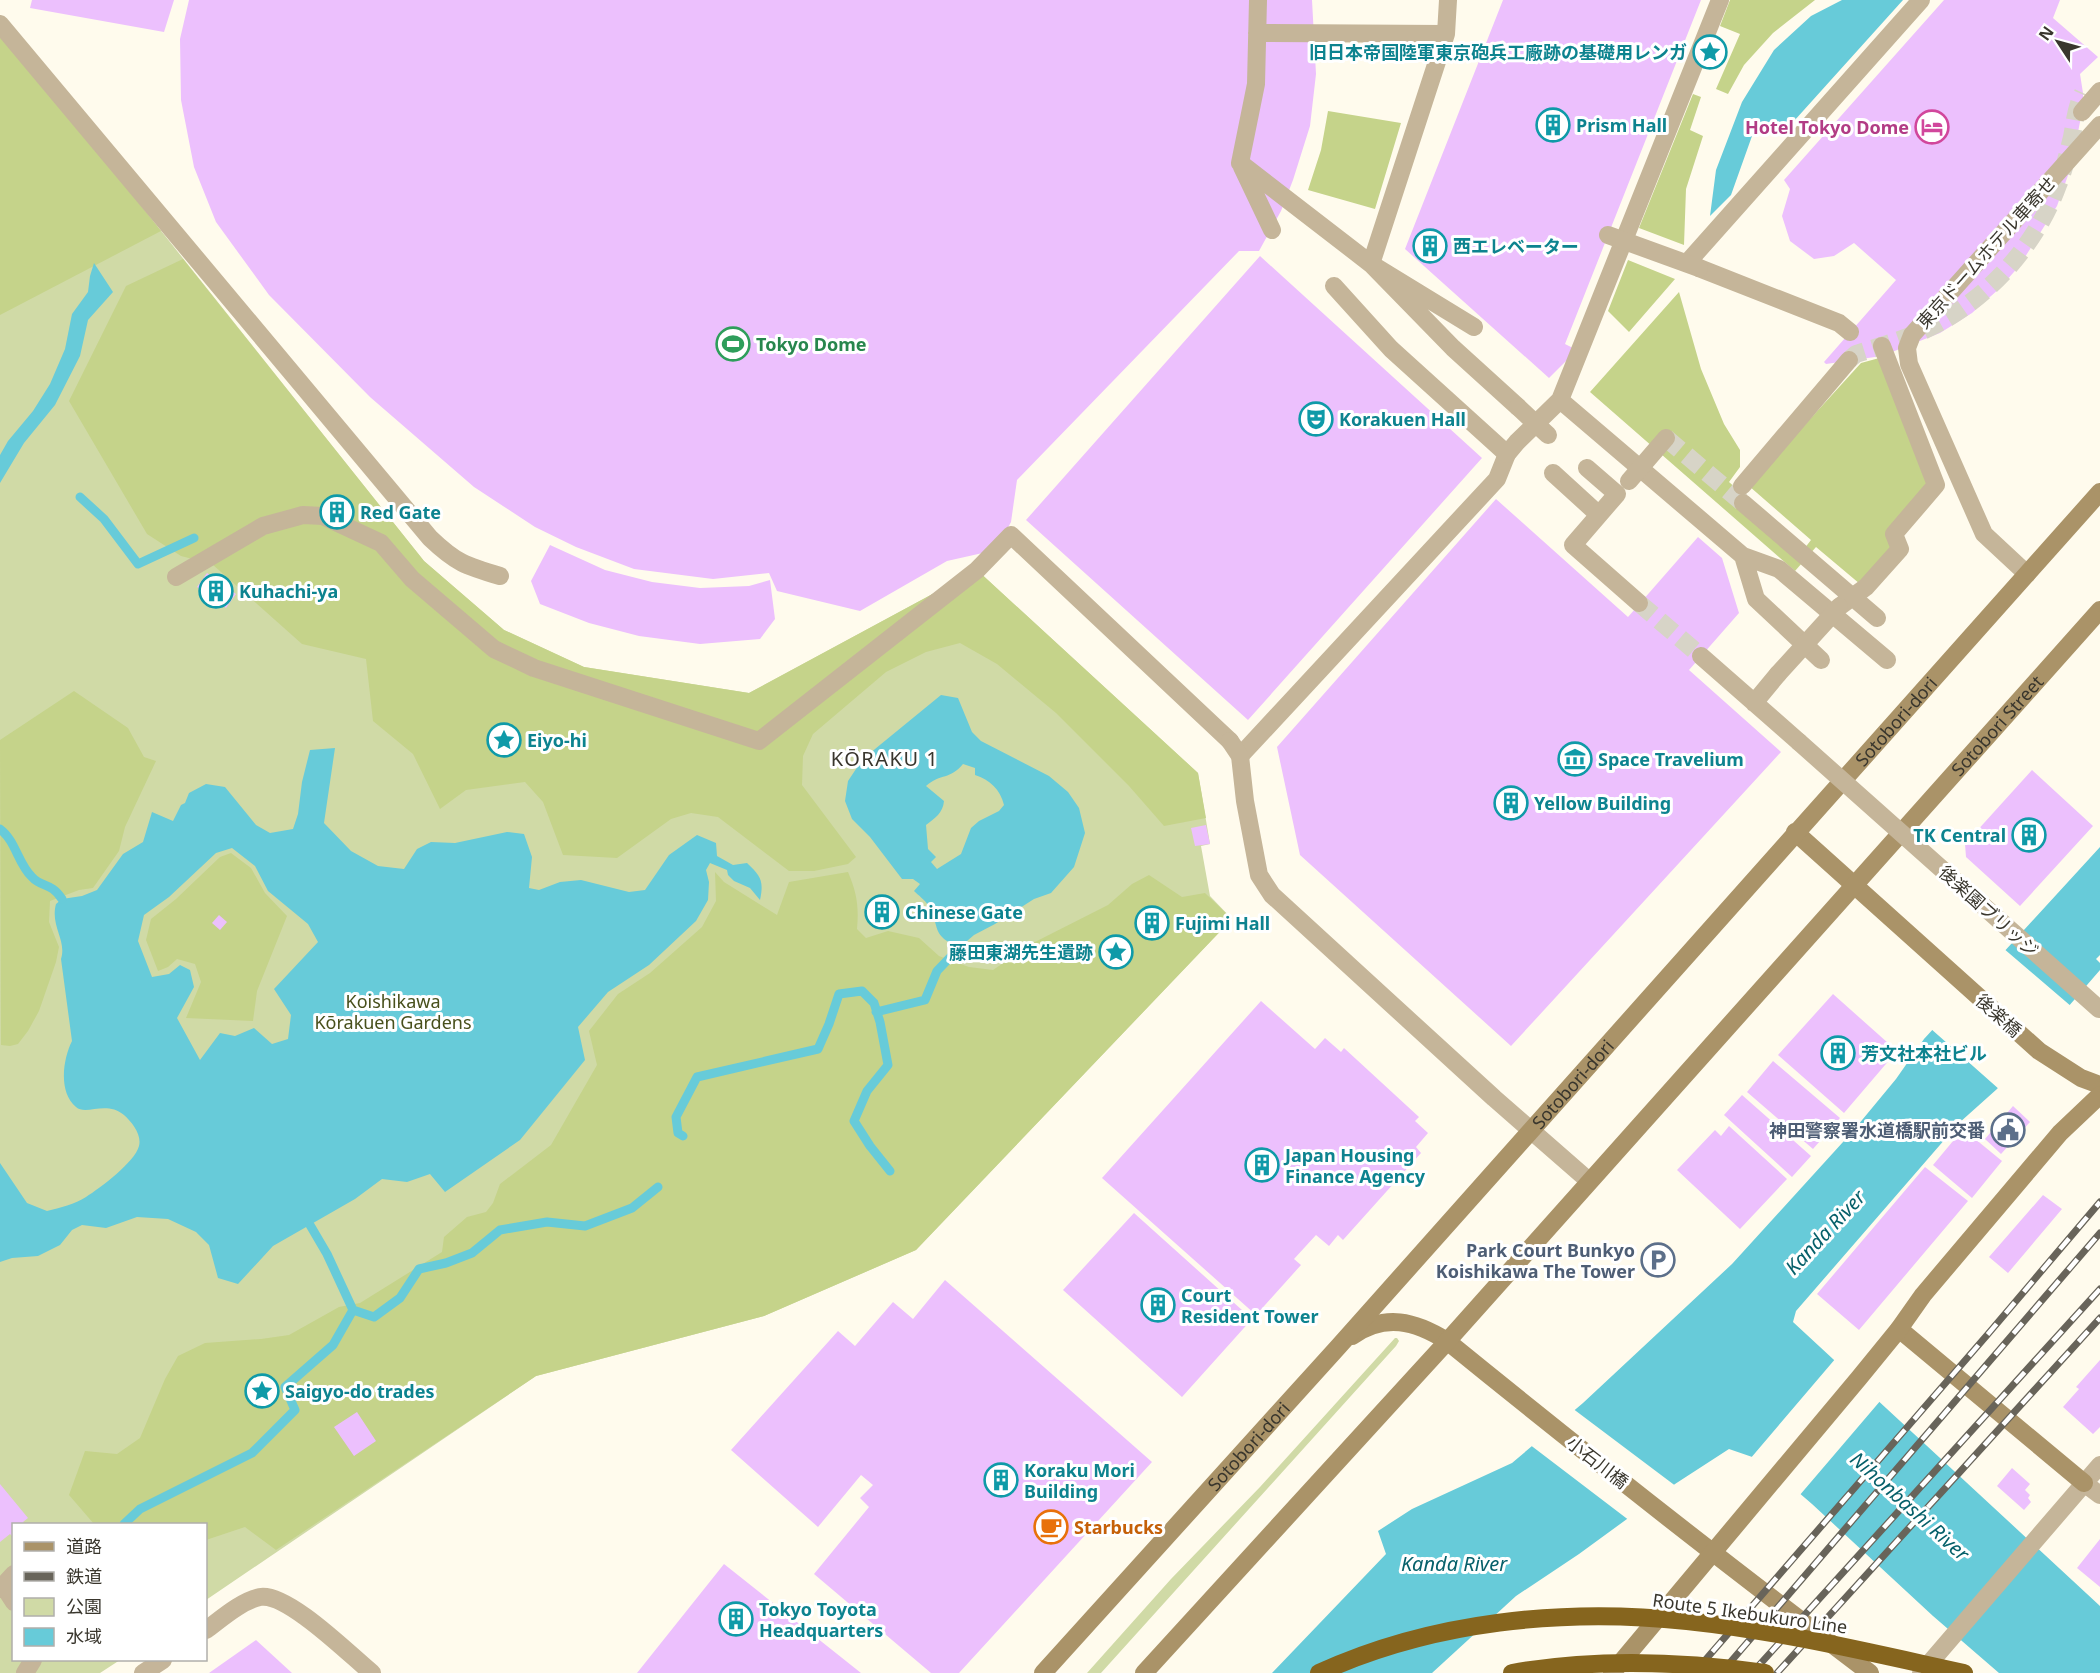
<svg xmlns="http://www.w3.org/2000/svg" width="2100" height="1673" font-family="'Noto Sans','Noto Sans JP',sans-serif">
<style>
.green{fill:#d0daa6}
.forest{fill:#c5d38a}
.water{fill:#67cbd9;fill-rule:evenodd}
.pier{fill:#fffbed}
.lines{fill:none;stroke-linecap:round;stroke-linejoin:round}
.stream{stroke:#67cbd9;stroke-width:9}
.building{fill:#ecc0fd}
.street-tunnel{stroke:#d7d4c7;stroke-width:18;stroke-dasharray:18 9;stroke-linecap:butt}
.lane{stroke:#c5b599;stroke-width:18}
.street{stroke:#c5b599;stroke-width:18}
.secondary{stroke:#aa9368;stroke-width:18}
.rail-casing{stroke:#68645a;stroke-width:7}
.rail{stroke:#fff;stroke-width:4.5;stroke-dasharray:14;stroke-linecap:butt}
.street-bridge{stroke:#c5b599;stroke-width:18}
.highway-bridge{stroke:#86651e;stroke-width:18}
.labels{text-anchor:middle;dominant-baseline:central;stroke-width:6;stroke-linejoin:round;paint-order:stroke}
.culture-label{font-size:18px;font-weight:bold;fill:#0d838f;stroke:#fff;text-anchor:start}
.hotel-label{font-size:18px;font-weight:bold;fill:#b23c85;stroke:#fff;text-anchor:end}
.street-label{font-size:18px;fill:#39362d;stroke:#fff}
.leisure-label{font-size:18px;font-weight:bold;fill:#27864d;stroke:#fff;text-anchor:start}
.park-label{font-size:18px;fill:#48501c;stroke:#fff}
.service-label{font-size:18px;font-weight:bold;fill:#4e5e75;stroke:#fff;text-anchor:end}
.food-label{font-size:18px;font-weight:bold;fill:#c56008;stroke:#fff;text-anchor:start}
.neighbourhood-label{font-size:20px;letter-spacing:1.5px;fill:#39362d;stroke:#fff}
.water-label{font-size:20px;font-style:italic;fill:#06606a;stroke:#fff}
</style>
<rect width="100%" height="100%" fill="#fffbed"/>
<path class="green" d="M0,34L84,134L424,561L504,630L584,667L749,693L977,570L1198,773L1210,844L1201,846L1210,896L1232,919L916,1250L764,1316L536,1376L206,1600V1524H14V1660H120L100,1673H0Z
M1395,1338H1397L1399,1341L1396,1346L1101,1673H1087L1171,1579L1260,1487Z"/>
<path class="forest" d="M1730,0H1815L1773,33L1744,65L1728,94L1716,89L1740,34L1720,26Z
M0,34L84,134L161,231L0,315Z
M1693,94L1701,97L1690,130L1703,136L1686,189L1684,245L1639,228Z
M1328,111L1401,123L1375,209L1308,190L1321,150Z
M183,259L424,561L504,630L584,667L749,693L977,570L1198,773L1206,818L1164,826L1129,786L1056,713L997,664L960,643L926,652L886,672L813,734L803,756L802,785L856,857L848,864L814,871H789L718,817L691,813L671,819L617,858L563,855L543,802L525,782L466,790L440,809L413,754L373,721L366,659L302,644L212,564L181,556L147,534L69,401L126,286Z
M1628,260L1675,279L1629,332L1608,311Z
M1679,292L1701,369L1724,424L1740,450V467L1729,482L1746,497L1797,558L1811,540L1749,486L1861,363L1883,357L1929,483L1893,549L1860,584L1816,547L1795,571L1590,392Z
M74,691L128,728L144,757L156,761L125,827L119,851L93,888L79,890L50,901L49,922L59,947L56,962L39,1011L28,1031L18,1044L10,1046L1,1045L0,740Z
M231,853L251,868L265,893L287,916L257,991L253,1021L186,1018L201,982L195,964L177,959L168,967L158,971L146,940L151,919L176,899L220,857Z
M715,872L724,882L777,915L789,882L848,872C857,893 859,907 857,929L866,938L888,931L919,938L939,956L969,967L993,970L1031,944L1108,905L1132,884L1149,875L1182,897L1205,893L1232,919L916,1250L764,1316L536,1376L276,1550L245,1527L206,1540V1524H94L69,1495L85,1451L117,1454L140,1438L165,1379L178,1356L205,1343L261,1339L289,1335L339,1307L360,1303L442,1252L444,1237L467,1217L486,1212L493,1203L500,1184L551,1145L597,1065L589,1031L618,994L650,973L702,927L716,901Z"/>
<path class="water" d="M1842,0H1903L1785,131L1757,122L1731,195L1710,216L1716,170L1742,102L1774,50L1811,16Z
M94,263L113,292L88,320L80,356L55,405L24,443L0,483V455L8,441L33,411L50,384L65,349L72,314L88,292L90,276Z
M941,695L958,698L972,732L981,741L1049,776L1068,792L1079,808L1085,833L1074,867L1051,893L1034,899L995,924L974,935L960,947C930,936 941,927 928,905C925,900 918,895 914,891L920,884L913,879H902L870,837L852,819L845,801L848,781L860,763L875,749ZM963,764L975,768V775C990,780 1000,789 1004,805L999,811L979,821L971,828L961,854L937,869L931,862L936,857L928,849L926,825C935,818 943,813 944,801L926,786C941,773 950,780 963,764Z
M335,748L324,823L351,851L378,866L404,869L417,849L431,842L455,843L507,832L524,834L532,857L529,888L539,890L560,882L581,880L629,892L645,890L669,855L697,835L716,843L717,856L733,865L747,863C761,876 764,881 760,900L750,888L734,881L728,875L727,870L710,863L706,870L709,882L708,900L696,921L649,965L608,992L578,1027L585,1060L520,1140L445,1192L430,1174L407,1182L382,1179L355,1199L273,1246L238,1284L218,1278L209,1245L196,1232L168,1219L137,1217L106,1228L82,1225L72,1230L60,1245L38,1256L12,1258L0,1262V1163L27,1203L47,1211C60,1208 75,1204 86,1197C100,1188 135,1162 139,1146C142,1135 132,1122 124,1115C106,1100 86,1116 76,1107C58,1092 63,1059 72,1041L61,959C67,940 50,926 56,904L62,899L82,896L97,890L123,854L143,842L152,812L173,821L181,805L185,803L189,793L206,784L225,787L256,825L270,833L293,829L298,814L302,782L310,750ZM232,848L255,866L268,891L308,924L318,942L274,989L291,1015L288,1039L272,1044L254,1028L235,1036L220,1033L200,1060L177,1018L194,987L190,970L180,965L169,974L152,977L138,941L144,915L169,897L216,853Z
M2100,847V955L2096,959L2100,963V970L1997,1089L1959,1123L1796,1311L1793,1322L2100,1606V1673H1999L1933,1616L1812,1504L1761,1460L1729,1449L1675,1484L1579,1554L1516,1596L1432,1673H1272L1386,1554L1378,1531L1412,1509L1512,1463L1583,1403L1732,1264L1853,1131L1896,1079L1924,1039Z"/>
<path class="pier" d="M2003,948L2072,1007L2000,1090L1930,1028Z
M1836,1358L1881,1400L1799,1496L1759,1463L1750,1459Z
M1572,1408L1677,1487L1630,1521L1529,1444Z"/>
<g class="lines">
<path class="stream" d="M80,497L104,519L138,564L194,538
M0,829C16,841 18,864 32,877C42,888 51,882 62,899
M876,1012L925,1000L937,971L960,947
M683,1136L678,1133L676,1117L697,1077L818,1049L829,1024L839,994L862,991L874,1003L880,1022L888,1065L867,1091L854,1121L870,1146L890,1171
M310,1225L327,1254L353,1310L374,1317L400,1298L419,1269L446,1263L472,1253L500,1230L547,1222L585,1226L632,1208L658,1187
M124,1524L140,1509L252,1453L295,1410L285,1387L333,1345L353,1310"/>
</g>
<path class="building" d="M32,0H174L164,32L30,8Z
M189,0H1312L1316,74L1310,126L1293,180L1281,211L1259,251H1239L1017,480L1011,522L996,550L947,561L860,611L777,591L769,573L713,579L634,569L576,547L535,527L474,487L370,397L269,295L216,222L194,167L181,100L180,39Z
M1503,0H1701L1565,344L1577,350L1549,378L1405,249Z
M1944,0H2060L2053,18L2098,57L2080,74L2083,93V107L2071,167L2057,206L2020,265L2000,288L1972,313L1940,333L1882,356L1826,364L1824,362L1896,280L1854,243L1834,256L1814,259L1790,241L1782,216L1790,189L1784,180Z
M1260,256L1482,458L1248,720L1026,520Z
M1496,499L1628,617L1698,537L1722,558L1739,613L1689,670L1781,752L1511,1046L1300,855L1277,747Z
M332,504L346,514L342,519L328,509Z
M550,545L605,570L652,582L700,588L749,586L770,580L775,619L760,639L700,644L639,636L589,623L540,604L531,581Z
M207,573L236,594L226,608L197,587Z
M2032,770L2093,826L2020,906L1966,857L1965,844Z
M1206,825L1210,844L1195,846L1191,828Z
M884,898L896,915L879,926L868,909Z
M219,915L227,922L220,930L212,923Z
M1153,917L1159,925L1152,929L1146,921Z
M1833,994L1897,1051L1844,1113L1778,1055Z
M1261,1001L1315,1049L1325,1038L1341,1052L1344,1048L1419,1117L1415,1121L1428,1133L1416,1147L1421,1153L1343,1240L1338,1235L1329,1246L1316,1235L1294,1259L1301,1265L1256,1315L1102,1178Z
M1773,1061L1840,1118L1813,1149L1747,1092Z
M1742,1095L1811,1156L1792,1177L1724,1115Z
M2013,1106L2030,1122L2001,1154L1985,1139Z
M1729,1126L1787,1179L1740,1229L1677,1170L1715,1130L1721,1136Z
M1963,1129L2002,1161L1972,1198L1933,1165Z
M1925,1167L1968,1201L1859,1330L1817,1294Z
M2043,1195L2062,1209L2008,1273L1989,1257Z
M1134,1213L1252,1319L1182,1397L1063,1290Z
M945,1280L1152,1462L959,1673H931L814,1574L869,1507L860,1498L873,1485L861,1475L818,1527L731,1450L838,1331L855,1346L893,1302L913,1319Z
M2100,1360V1427L2093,1434L2063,1407L2079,1389L2076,1387Z
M357,1412L376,1441L354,1456L334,1427Z
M2012,1468L2030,1484L2025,1490L2030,1495L2028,1498L2031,1502L2024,1510L1997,1486Z
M0,1484L28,1518L23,1522L25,1524H14V1538L10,1534L0,1542Z
M2100,1539V1587L2077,1568Z
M724,1564L861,1673H637Z
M256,1640L292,1673H209Z"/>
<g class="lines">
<path class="street-tunnel" d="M1849,360L1856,354C1881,346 1906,339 1929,328C1987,300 2036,246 2058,185C2064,170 2068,153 2072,137C2075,121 2076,108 2083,93
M1666,438L1743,503
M1639,603L1701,656"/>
<path class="lane" d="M0,24L430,538C456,563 466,566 500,576
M2027,574L1984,534L1909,364L1907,348L1912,335L2100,125
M176,577L263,526L303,515L323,516L381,543L412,579L494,649L534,668L759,741L977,570L1011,535L1230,741
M1240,756L1497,479L1507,454
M3,1585L14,1602
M0,1589L14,1574
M25,1673L33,1660"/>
<path class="street" d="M1258,0L1256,84L1240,163L1371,264L1474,327
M1257,33L1446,34L1371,264L1453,348L1518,407
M1446,34L1448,0
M2082,112L2100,91
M1242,167L1272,230
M1687,263L1921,0
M1699,268L1839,323L1850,332
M1334,286L1391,349L1507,454L1517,442L1560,400L1720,0
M1560,400L1743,556L1756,599L1821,660
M1587,468L1617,494L1573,545L1639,603
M1553,473L1599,515
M1742,486L1849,360
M1743,503L1877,618
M1743,556L1779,569L1887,660
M1839,607L1866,587L1900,549L1894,534L1936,485L1882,346
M1701,656L1799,742
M1754,703L1778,674
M1230,741L1240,756L1245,801L1259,875L1272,895L1494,1098L1589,1181
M2084,1483L2100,1495
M206,1630C221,1619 241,1601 260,1597C287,1592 350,1655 372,1673
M143,1673L163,1660
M1921,1673L2100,1465"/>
<g class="secondary">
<path d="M1795,832L2039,1051L2081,1078L2100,1085"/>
<path d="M1899,1329L2084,1483"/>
<path d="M1352,1336C1385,1313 1415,1321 1447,1341C1586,1454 1727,1565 1870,1673"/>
<path id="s1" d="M1043,1673L1339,1346L2100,492"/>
<path id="s2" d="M1144,1673L1443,1346L2100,610"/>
<path d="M1612,1673L1859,1378L1899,1329L1923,1295L2060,1133L2100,1095"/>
</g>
<defs>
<path id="rail" d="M1694,1673L1988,1334L2100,1202
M1721,1673L2100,1233
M1752,1673L2100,1289
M1777,1673L2100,1318"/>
</defs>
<use href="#rail" class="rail-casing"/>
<use href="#rail" class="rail"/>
<path class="street-bridge" d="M1608,235L1699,268
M1518,407L1548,435
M1629,481L1666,438
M1778,674L1839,607
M1799,742L2099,1009"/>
<path class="highway-bridge" d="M1319,1673C1432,1621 1564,1608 1687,1621C1781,1631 1872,1653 1964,1673
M1512,1673C1596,1658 1681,1661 1765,1673"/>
</g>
<defs>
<symbol id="sight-ring" viewBox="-11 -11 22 22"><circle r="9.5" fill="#fff" stroke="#0f9aa8" stroke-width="1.5"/><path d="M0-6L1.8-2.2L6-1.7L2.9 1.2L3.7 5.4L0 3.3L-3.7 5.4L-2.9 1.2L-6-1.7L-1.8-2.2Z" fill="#0f9aa8"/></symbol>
<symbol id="building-ring" viewBox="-11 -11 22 22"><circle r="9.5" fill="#fff" stroke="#0f9aa8" stroke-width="1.5"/><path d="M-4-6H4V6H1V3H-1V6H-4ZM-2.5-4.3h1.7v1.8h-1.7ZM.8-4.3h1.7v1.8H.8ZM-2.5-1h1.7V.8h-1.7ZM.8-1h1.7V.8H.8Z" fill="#0f9aa8"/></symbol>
<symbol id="hotel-ring" viewBox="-11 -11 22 22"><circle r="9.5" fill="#fff" stroke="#d1479c" stroke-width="1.5"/><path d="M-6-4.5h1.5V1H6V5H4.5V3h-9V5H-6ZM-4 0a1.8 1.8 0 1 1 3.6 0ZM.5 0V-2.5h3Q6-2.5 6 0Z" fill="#d1479c"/></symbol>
<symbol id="stadium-ring" viewBox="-11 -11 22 22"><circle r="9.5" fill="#fff" stroke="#2e9e5b" stroke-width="1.5"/><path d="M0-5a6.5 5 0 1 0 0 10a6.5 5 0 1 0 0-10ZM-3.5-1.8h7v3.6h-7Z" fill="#2e9e5b"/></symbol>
<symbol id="theatre-ring" viewBox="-11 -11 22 22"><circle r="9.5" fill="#fff" stroke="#0f9aa8" stroke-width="1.5"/><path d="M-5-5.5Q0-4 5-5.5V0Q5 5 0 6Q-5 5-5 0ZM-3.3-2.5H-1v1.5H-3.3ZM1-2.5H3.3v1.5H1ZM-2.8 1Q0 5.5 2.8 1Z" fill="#0f9aa8"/></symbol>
<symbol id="museum-ring" viewBox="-11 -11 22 22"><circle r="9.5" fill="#fff" stroke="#0f9aa8" stroke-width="1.5"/><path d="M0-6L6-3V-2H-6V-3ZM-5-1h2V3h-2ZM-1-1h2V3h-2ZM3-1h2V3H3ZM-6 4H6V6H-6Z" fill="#0f9aa8"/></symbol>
<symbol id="civic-ring" viewBox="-11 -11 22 22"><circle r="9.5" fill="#fff" stroke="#5c6f8a" stroke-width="1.5"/><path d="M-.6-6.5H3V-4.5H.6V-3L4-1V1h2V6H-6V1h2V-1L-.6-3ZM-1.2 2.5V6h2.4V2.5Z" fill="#5c6f8a"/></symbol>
<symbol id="parking-ring" viewBox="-11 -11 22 22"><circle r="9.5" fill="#fff" stroke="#5c6f8a" stroke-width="1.5"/><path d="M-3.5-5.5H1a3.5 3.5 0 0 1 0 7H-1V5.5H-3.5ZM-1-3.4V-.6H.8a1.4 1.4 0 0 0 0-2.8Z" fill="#5c6f8a"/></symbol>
<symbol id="cafe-ring" viewBox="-11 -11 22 22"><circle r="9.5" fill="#fff" stroke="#e8710a" stroke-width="1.5"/><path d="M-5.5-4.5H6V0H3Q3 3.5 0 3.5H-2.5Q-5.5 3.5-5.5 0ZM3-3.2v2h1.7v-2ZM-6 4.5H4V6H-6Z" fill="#e8710a"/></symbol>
</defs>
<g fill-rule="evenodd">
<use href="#sight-ring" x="1691" y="33" width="38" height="38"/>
<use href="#building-ring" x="1534" y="106" width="38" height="38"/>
<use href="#hotel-ring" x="1913" y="108" width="38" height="38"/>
<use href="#building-ring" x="1411" y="227" width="38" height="38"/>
<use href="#stadium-ring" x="714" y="325" width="38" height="38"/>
<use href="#theatre-ring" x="1297" y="400" width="38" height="38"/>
<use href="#building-ring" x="318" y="493" width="38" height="38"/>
<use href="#building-ring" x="197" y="572" width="38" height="38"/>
<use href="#sight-ring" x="485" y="721" width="38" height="38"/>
<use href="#museum-ring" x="1556" y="740" width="38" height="38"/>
<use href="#building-ring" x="1492" y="784" width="38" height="38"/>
<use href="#building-ring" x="2010" y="816" width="38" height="38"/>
<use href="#building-ring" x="863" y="893" width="38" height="38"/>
<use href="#building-ring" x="1133" y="904" width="38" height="38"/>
<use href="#sight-ring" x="1097" y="933" width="38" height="38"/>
<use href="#building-ring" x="1819" y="1034" width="38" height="38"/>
<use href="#civic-ring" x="1989" y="1111" width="38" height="38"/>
<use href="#building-ring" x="1243" y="1146" width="38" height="38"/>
<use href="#parking-ring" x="1639" y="1241" width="38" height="38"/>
<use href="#building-ring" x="1139" y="1286" width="38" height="38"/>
<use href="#sight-ring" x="243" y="1372" width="38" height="38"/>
<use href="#building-ring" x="982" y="1461" width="38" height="38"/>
<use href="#cafe-ring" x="1032" y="1508" width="38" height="38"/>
<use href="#building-ring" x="717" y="1600" width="38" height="38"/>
</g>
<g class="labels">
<g class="culture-label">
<text x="1687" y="52" text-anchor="end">旧日本帝国陸軍東京砲兵工廠跡の基礎用レンガ</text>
<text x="1576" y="125">Prism Hall</text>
<text x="1453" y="246">西エレベーター</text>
<text x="1339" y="419">Korakuen Hall</text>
<text x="360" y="512">Red Gate</text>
<text x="239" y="591">Kuhachi-ya</text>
<text x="527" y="740">Eiyo-hi</text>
<text x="1598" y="759">Space Travelium</text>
<text x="1534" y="803">Yellow Building</text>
<text x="2006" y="835" text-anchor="end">TK Central</text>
<text x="905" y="912">Chinese Gate</text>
<text x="1175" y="923">Fujimi Hall</text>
<text x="1093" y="952" text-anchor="end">藤田東湖先生遺跡</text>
<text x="1861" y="1053">芳文社本社ビル</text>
<text x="1285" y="1155">Japan Housing<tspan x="1285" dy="21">Finance Agency</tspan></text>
<text x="1181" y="1295">Court<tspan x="1181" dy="21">Resident Tower</tspan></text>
<text x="285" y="1391">Saigyo-do trades</text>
<text x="1024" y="1470">Koraku Mori<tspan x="1024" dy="21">Building</tspan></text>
<text x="759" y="1609">Tokyo Toyota<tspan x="759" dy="21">Headquarters</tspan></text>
</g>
<g class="hotel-label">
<text x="1909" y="127">Hotel Tokyo Dome</text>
</g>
<g class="street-label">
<text transform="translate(1986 252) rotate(-48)">東京ドームホテル車寄せ</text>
<text stroke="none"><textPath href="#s1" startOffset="1278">Sotobori-dori</textPath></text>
<text stroke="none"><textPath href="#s2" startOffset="1275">Sotobori Street</textPath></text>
<text transform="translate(1989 911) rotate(42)">後楽園ブリッジ</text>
<text transform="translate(1999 1015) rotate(42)">後楽橋</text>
<text stroke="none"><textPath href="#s1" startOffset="792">Sotobori-dori</textPath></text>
<text stroke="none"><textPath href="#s1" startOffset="306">Sotobori-dori</textPath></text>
<text transform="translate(1598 1462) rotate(38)">小石川橋</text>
<text transform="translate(1750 1613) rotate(8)">Route 5 Ikebukuro Line</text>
</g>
<g class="leisure-label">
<text x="756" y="344">Tokyo Dome</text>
</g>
<g class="park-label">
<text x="393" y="1001">Koishikawa<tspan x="393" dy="21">Kōrakuen Gardens</tspan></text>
</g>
<g class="service-label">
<text x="1985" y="1130">神田警察署水道橋駅前交番</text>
<text x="1635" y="1250">Park Court Bunkyo<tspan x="1635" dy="21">Koishikawa The Tower</tspan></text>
</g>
<g class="food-label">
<text x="1074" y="1527">Starbucks</text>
</g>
<g class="neighbourhood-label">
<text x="885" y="758">KŌRAKU 1</text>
</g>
<g class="water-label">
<text transform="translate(1825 1232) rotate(-47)">Kanda River</text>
<text transform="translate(1910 1506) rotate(42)">Nihonbashi River</text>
<text x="1454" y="1563">Kanda River</text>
</g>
</g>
<rect x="12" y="1523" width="195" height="138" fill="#ffffff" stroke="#b0afab" stroke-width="1.5"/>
<rect x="24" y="1542" width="30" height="9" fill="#aa9368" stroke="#b0afab" stroke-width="1.5"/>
<text x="66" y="1553" font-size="18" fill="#39362d">道路</text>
<rect x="24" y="1572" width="30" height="9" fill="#68645a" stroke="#b0afab" stroke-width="1.5"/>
<text x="66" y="1583" font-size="18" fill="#39362d">鉄道</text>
<rect x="24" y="1598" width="30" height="18" fill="#d0daa6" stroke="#b0afab" stroke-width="1.5"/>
<text x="66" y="1613" font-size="18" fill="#39362d">公園</text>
<rect x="24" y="1628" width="30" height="18" fill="#67cbd9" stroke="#b0afab" stroke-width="1.5"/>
<text x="66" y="1643" font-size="18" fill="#39362d">水域</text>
<g transform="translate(2058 42) rotate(306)" stroke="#ffffff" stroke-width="4.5" paint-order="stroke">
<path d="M0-4.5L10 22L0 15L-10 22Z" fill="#39362d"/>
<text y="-9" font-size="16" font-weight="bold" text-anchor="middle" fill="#39362d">N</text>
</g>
</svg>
